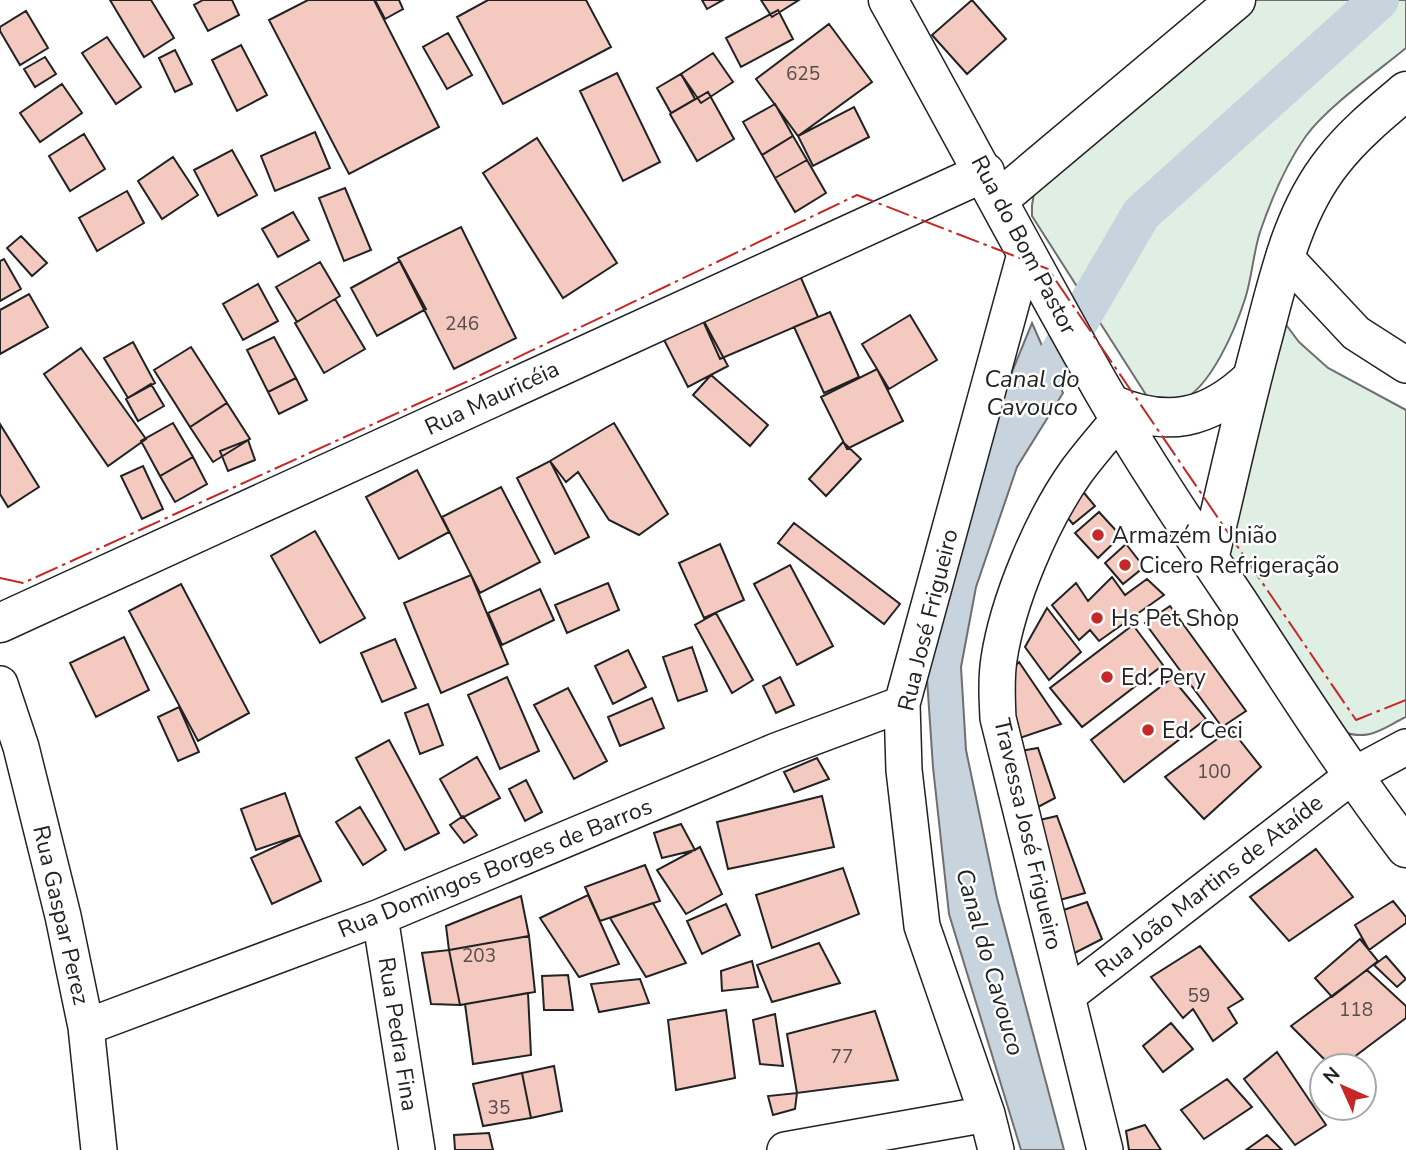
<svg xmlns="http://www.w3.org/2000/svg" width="1406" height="1150" font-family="'Nunito Sans',sans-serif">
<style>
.green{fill:#e0efe3;stroke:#6f6f6f;stroke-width:2}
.water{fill:#c7d3dd;stroke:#6f6f6f;stroke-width:2}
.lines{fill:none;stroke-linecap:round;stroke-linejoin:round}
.canal{stroke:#c7d3dd;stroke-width:40}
.building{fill:#f3c9c0;stroke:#222;stroke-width:2}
.minor-casing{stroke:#222;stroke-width:38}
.tertiary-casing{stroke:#222;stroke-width:41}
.minor{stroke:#fff;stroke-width:35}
.tertiary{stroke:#fff;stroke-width:38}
.power{stroke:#c62828;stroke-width:2;stroke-dasharray:24 5 3.5 5;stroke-linecap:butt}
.poi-dot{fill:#c62828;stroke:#fff;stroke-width:2.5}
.labels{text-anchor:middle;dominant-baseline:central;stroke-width:5;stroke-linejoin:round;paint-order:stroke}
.number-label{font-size:19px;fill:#564c4a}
.street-label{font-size:23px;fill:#222;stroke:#fff}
.poi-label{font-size:23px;fill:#222;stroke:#fff;text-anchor:start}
.water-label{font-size:24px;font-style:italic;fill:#222;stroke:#fff}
</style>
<rect width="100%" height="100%" fill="#fff"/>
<path class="green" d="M1250,0H1406V48C1377,72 1327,107 1306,136C1286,164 1271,200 1260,232C1253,254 1252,278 1245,299C1235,330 1211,387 1181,401C1173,405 1159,402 1150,401L1032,216V205L1035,188Z
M1284,322L1299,342L1328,368L1406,410V717C1381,729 1369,742 1341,731L1220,568Z"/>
<path class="water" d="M1032,323L1063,393L1017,467L976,587L961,667L966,750L997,898L1064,1150H1021L949,914L933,767L926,664L976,460Z"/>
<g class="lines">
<path class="canal" d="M1024,415L1141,214L1379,0"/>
</g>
<path class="building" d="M110,0H151L174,38L144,57Z
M203,0H232L239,15L208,31L194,5Z
M308,0H374L439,127L349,174L269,20Z
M375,0H399L403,9L385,19Z
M488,0H586L611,47L503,104L457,17Z
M702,0H723L707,9Z
M761,0H799L772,17Z
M972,0L1006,39L967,74L932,35Z
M778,10L793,39L741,67L726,38Z
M26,11L48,48L20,65L0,31V27Z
M829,24L872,82L798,136L756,79Z
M448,33L472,75L447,89L423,47Z
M107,37L141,87L116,104L82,53Z
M241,45L267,95L237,111L212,60Z
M175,50L192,84L175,92L159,58Z
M713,53L733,82L701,103L681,74Z
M45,57L56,74L35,87L24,69Z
M617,73L660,162L623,181L580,91Z
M681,74L695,99L671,113L657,88Z
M62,84L82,113L40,142L20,113Z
M708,92L734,139L697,161L670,114Z
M775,104L793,136L762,155L743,122Z
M854,107L869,137L813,166L798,136Z
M315,132L330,168L275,191L261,156Z
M84,134L105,169L70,191L49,156Z
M793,136L807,160L775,178L762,155Z
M537,138L617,263L563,298L483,173Z
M232,150L257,195L218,216L194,170Z
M173,157L198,195L162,219L138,181Z
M807,160L826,193L795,212L775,178Z
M345,188L371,250L344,261L319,198Z
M127,191L144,223L97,251L79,218Z
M293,212L309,240L278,257L262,229Z
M461,227L516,338L454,369L398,258Z
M21,236L47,263L32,276L7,248Z
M4,259L21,289L0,301V261Z
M400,261L426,309L377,336L351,288Z
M320,262L340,296L297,322L276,287Z
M798,271L818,317L720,359L700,314Z
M258,284L278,321L243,340L223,304Z
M29,294L48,327L0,354V310Z
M335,299L365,349L324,373L295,323Z
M830,312L859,377L824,393L794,327Z
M700,314L728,366L688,387L661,334Z
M910,315L937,360L889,389L862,344Z
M274,337L296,378L268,392L247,350Z
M133,342L155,383L128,398L104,358Z
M191,347L227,403L190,427L154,370Z
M81,348L146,439L108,466L44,374Z
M877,369L903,421L847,449L821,397Z
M711,375L768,425L750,446L693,395Z
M296,378L307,400L279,414L268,392Z
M151,384L164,406L138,421L126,399Z
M227,403L250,439L213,462L190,427Z
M173,423L193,457L160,476L141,441Z
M614,423L668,514L639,535L609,520L578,472L566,482L550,461Z
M0,424L39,487L8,507L0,494Z
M248,440L255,460L228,471L220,451Z
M843,442L861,459L826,496L809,479Z
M193,457L207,484L175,502L160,476Z
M550,461L589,537L555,554L517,478Z
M143,466L163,509L142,519L121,476Z
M417,470L449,532L399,559L366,497Z
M501,487L540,562L480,593L442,517Z
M1080,488L1095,506L1073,524L1059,508Z
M1099,512L1121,536L1098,558L1075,533Z
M794,523L900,604L884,624L778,543Z
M315,531L365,618L320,643L271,556Z
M720,544L744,600L704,618L679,563Z
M1126,544L1144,567L1123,584L1105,563Z
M790,565L833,646L797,665L754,584Z
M471,575L508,664L441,693L404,603Z
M1112,577L1125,595L1147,579L1164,595L1099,641L1090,630L1079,640L1052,605L1076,583L1088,601Z
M608,583L619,610L567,633L555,605Z
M181,584L249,713L198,741L129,611Z
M540,589L554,620L502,645L488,613Z
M1170,606L1246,711L1222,727L1145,623Z
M1047,608L1081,652L1049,680L1025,647Z
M716,613L753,680L732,693L695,625Z
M1133,625L1163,665L1082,727L1050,688Z
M124,637L149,690L96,717L70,663Z
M395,639L416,688L382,702L361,653Z
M692,647L707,691L678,701L663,657Z
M628,650L646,687L613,704L595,666Z
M1019,662L1061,724L1017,739L1005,675Z
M507,677L539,751L500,769L468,695Z
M780,677L794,705L776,713L763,686Z
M1172,678L1206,719L1124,782L1091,740Z
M568,688L607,761L574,779L534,705Z
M652,698L664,728L620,746L608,717Z
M428,704L443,745L420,754L405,713Z
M179,707L199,752L178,761L158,717Z
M1231,729L1261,767L1204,819L1165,777Z
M389,740L439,833L405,850L356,758Z
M1038,748L1055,798L1027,813L1014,752Z
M477,757L500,798L462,818L440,779Z
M817,758L829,779L794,792L784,772Z
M526,780L542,812L525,821L509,789Z
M285,793L300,835L256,850L241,809Z
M822,796L834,847L728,869L717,822Z
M360,807L386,850L363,865L336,822Z
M463,816L477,835L464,843L450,825Z
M1057,816L1085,893L1049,903L1031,822Z
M681,824L695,850L662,858L654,833Z
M300,835L321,881L272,904L251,858Z
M700,847L722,894L686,914L657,870Z
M1316,849L1353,897L1289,941L1250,897Z
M645,865L660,901L600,921L585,887Z
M843,868L859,914L772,948L756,895Z
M588,895L619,964L579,977L540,918Z
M521,896L529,936L449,950L446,926Z
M1393,901L1406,917V923L1369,950L1355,925Z
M1087,902L1102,939L1061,960L1049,915Z
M653,903L686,963L646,977L610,918Z
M726,904L740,935L702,954L687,921Z
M529,936L535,992L460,1005L449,950Z
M1360,939L1378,961L1332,997L1315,978Z
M819,943L840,983L772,1002L757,965Z
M1200,946L1243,999L1228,1008L1237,1023L1213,1041L1193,1009L1183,1018L1151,977Z
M449,950L460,1005L431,1004L422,953Z
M1386,956L1406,979L1397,987L1374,965Z
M752,961L758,987L722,991L721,971Z
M1367,970L1406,1006V1018L1342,1066H1331L1291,1026Z
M568,975L573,1010H544L542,976Z
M640,979L649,1003L599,1012L591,984Z
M528,993L531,1055L473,1064L465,1004Z
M726,1010L735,1078L676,1090L668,1020Z
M875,1011L898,1080L797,1093L787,1034Z
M775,1014L783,1066L760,1064L753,1020Z
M1171,1023L1193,1049L1163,1072L1143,1046Z
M1277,1052L1326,1125L1295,1145L1244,1079Z
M554,1066L562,1111L531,1118L522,1073Z
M522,1073L531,1118L483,1126L473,1084Z
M1227,1079L1252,1107L1204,1139L1181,1110Z
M797,1093L795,1109L773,1115L768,1096Z
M1145,1125L1161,1150H1129L1126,1131Z
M489,1133L493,1150H455L454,1135Z
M1267,1135L1282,1150H1246Z"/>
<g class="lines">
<defs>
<path id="minor" d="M1284,256L1356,333L1406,365
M0,684L21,747L63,916L86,1027L99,1150
M380,917L417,1150
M1067,996L1352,776L1406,747
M86,1027L380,917L776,751L902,704
M785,1150L987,1114
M996,1150L987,1114L922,926L904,770L902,704L1025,254
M1105,1150L998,718C997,698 996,678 999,659C1008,600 1042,520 1076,472C1090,453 1105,436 1120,418"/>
<path id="tertiary" d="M888,0C960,129 1029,261 1102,389C1144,462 1192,533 1239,603C1293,686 1346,769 1406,848
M998,200L1236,0
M1111,404C1167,428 1208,420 1252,378
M1209,559C1227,485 1243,410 1263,337C1279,276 1293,211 1333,161C1353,135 1381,112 1406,91
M0,623L985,172"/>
</defs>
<use href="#minor" class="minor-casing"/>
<use href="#tertiary" class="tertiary-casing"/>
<use href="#minor" class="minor"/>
<use href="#tertiary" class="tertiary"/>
<path class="power" d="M0,578L23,583L468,381L857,195L1048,269L1356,720L1406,700"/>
</g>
<g class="poi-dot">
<circle cx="1098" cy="535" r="7"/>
<circle cx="1125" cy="565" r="7"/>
<circle cx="1097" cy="618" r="7"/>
<circle cx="1107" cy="677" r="7"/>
<circle cx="1148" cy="730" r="7"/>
</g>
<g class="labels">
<g class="number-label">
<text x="803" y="74">625</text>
<text x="462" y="324">246</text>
<text x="1214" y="772">100</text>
<text x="479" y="956">203</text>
<text x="1199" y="996">59</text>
<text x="1356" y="1010">118</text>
<text x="842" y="1057">77</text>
<text x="499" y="1108">35</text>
</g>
<g class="street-label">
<text transform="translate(1024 245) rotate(62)">Rua do Bom Pastor</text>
<text transform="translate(492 398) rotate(-25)">Rua Mauricéia</text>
<text transform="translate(928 620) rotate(-76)">Rua José Frigueiro</text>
<text transform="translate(1028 834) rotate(77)">Travessa José Frigueiro</text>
<text transform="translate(495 868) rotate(-22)">Rua Domingos Borges de Barros</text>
<text transform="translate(1209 886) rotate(-38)">Rua João Martins de Ataíde</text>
<text transform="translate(61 915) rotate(77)">Rua Gaspar Perez</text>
<text transform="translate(398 1034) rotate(81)">Rua Pedra Fina</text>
</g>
<g class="poi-label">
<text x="1112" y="535">Armazém União</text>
<text x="1139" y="565">Cicero Refrigeração</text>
<text x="1111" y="618">Hs Pet Shop</text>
<text x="1121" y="677">Ed. Pery</text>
<text x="1162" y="730">Ed. Ceci</text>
</g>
<g class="water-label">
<text x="1032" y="379">Canal do<tspan x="1032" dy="28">Cavouco</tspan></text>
<text transform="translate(990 962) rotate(74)">Canal do Cavouco</text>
</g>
</g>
<g transform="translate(1343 1087) rotate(315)"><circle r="33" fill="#ffffff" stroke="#a7a7a7" stroke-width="2"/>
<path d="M0-5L12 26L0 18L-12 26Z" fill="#c62828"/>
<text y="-10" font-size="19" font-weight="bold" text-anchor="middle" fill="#222222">N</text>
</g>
</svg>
